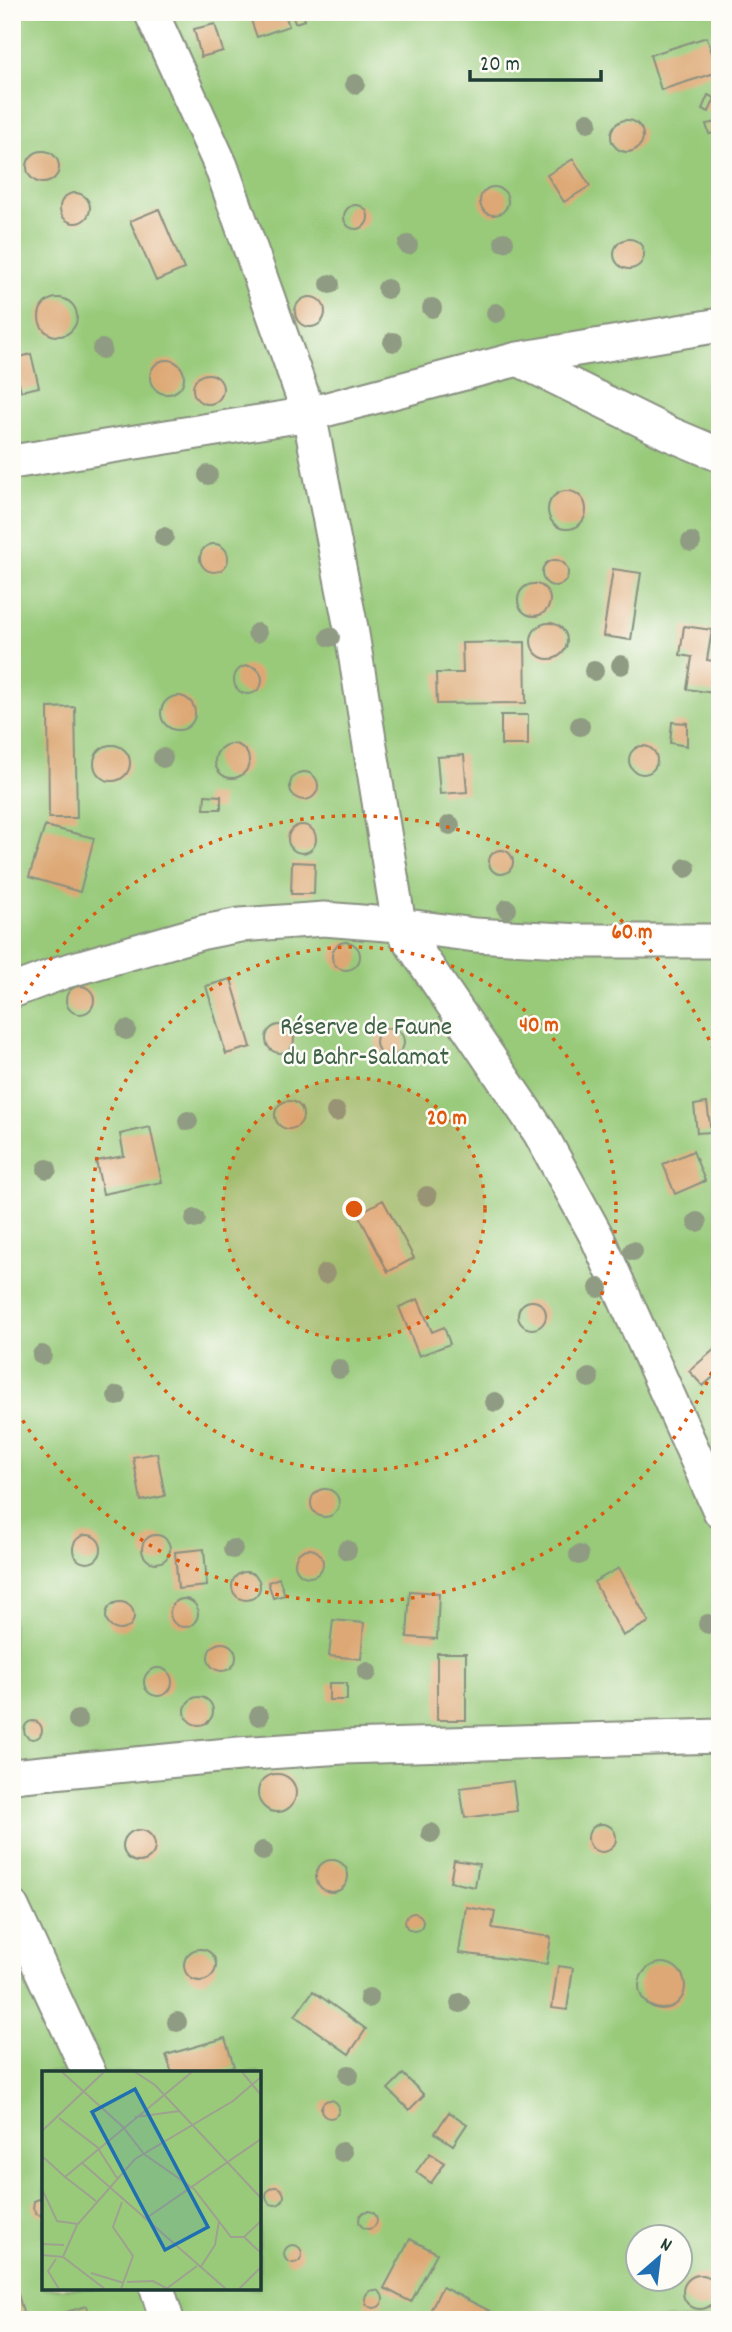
<svg xmlns="http://www.w3.org/2000/svg" width="732" height="2332" font-family="Dekko,sans-serif">
<style>
.green{fill:#98ca7a;stroke:#5c8457;stroke-width:2;fill-rule:evenodd}
.building{fill:#dda874}
.lines{fill:none;stroke-linecap:round;stroke-linejoin:round}
.street-casing{stroke:#899080;stroke-width:37}
.street{stroke:#fff;stroke-width:33}
.tree{fill:#8f9b82}
.ring{fill:none;stroke:#de580e;stroke-width:3.5;stroke-dasharray:3.5 7}
.labels{text-anchor:middle;dominant-baseline:central;stroke-width:5;stroke-linejoin:round;paint-order:stroke}
.park-label{font-size:26px;fill:#3d6046;stroke:#fdfcf7}
.inset-road{fill:none;stroke:#9ea18f;stroke-width:2}
.view{fill:#1f6fb2;fill-opacity:0.15;stroke:#1f6fb2;stroke-width:3.5}
.inset-edge{fill:none;stroke:#1f3d34;stroke-width:3.5}
.centre{fill:#de580e;stroke:#fdfcf7;stroke-width:3.5}
.ring-label{font-size:21px;text-anchor:middle;font-weight:bold;fill:#de580e;stroke:#fdfcf7;stroke-width:5;stroke-linejoin:round;paint-order:stroke}
</style>
<rect width="100%" height="100%" fill="#fdfcf7"/>
<filter id="ink" filterUnits="userSpaceOnUse"><feTurbulence type="fractalNoise" baseFrequency=".0143" numOctaves="2"/><feDisplacementMap in="SourceGraphic" scale="14" xChannelSelector="R" yChannelSelector="G"/><feConvolveMatrix kernelMatrix="1 2 1 2 8 2 1 2 1" color-interpolation-filters="sRGB"/></filter>
<filter id="wash" filterUnits="userSpaceOnUse"><feTurbulence type="fractalNoise" baseFrequency=".00686" numOctaves="4" result="noise"/><feDisplacementMap in="SourceGraphic" scale="28" xChannelSelector="R" yChannelSelector="G"/><feGaussianBlur stdDeviation="1.57" result="paint"/><feColorMatrix in="noise" values="0 0 0 0 0 0 0 0 0 0 0 0 0 0 0 0 0 1.4 0 .05"/><feComposite in="paint" operator="in"/></filter>
<g filter="url(#wash)">
<rect width="100%" height="100%" fill="#f3e4cb"/>
<path class="green" d="M12,12H720V2320H12ZM44,2073H259V2288H44ZM638,2238H680V2280H638Z"/>
<g id="blocks">
<path class="building" d="M248,12H284L289,26L257,37Z
M291,12H303L305,20L295,23Z
M215,24L223,51L201,57L194,29Z
M707,37L718,72L661,90L650,55Z
M708,95L715,98L709,112L702,109Z
M611 136a16 16 0 1 1 32 0a16 16 0 1 1-32 0Z
M718,122L720,132L709,134L706,124Z
M27 167a16 16 0 1 1 32 0a16 16 0 1 1-32 0Z
M573,159L590,186L564,202L547,175Z
M480 201a14 14 0 1 1 28 0a14 14 0 1 1-28 0Z
M60 208a15 15 0 1 1 30 0a15 15 0 1 1-30 0Z
M344 217a12 12 0 1 1 24 0a12 12 0 1 1-24 0Z
M159,209L184,269L156,281L130,221Z
M614 254a15 15 0 1 1 30 0a15 15 0 1 1-30 0Z
M295 312a15 15 0 1 1 30 0a15 15 0 1 1-30 0Z
M39 317a19 19 0 1 1 38 0a19 19 0 1 1-38 0Z
M31,354L39,387L21,391L13,359Z
M150 377a17 17 0 1 1 34 0a17 17 0 1 1-34 0Z
M193 389a15 15 0 1 1 30 0a15 15 0 1 1-30 0Z
M548 510a19 19 0 1 1 38 0a19 19 0 1 1-38 0Z
M200 558a14 14 0 1 1 28 0a14 14 0 1 1-28 0Z
M542 573a13 13 0 1 1 26 0a13 13 0 1 1-26 0Z
M613,569L641,573L631,640L603,636Z
M518 600a16 16 0 1 1 32 0a16 16 0 1 1-32 0Z
M531 641a18 18 0 1 1 36 0a18 18 0 1 1-36 0Z
M684,626L712,630L707,660L720,662V694L687,689L692,657L680,655Z
M525,642L526,703L437,704L436,673H463L462,643Z
M234 680a14 14 0 1 1 28 0a14 14 0 1 1-28 0Z
M161 713a17 17 0 1 1 34 0a17 17 0 1 1-34 0Z
M75,707L77,818H49L48,708Z
M501,715H528V745H501Z
M672,722L687,723V746L670,743Z
M215 761a17 17 0 1 1 34 0a17 17 0 1 1-34 0Z
M94 763a18 18 0 1 1 36 0a18 18 0 1 1-36 0Z
M629 760a14 14 0 1 1 28 0a14 14 0 1 1-28 0Z
M464,755L467,792L440,794L437,757Z
M290 786a14 14 0 1 1 28 0a14 14 0 1 1-28 0Z
M205,795L221,796V809H204Z
M288 839a14 14 0 1 1 28 0a14 14 0 1 1-28 0Z
M45,826L94,838L80,892L29,877Z
M12,836L19,837L14,868H12Z
M489 862a12 12 0 1 1 24 0a12 12 0 1 1-24 0Z
M292,862L315,863L314,894H291Z
M332 956a14 14 0 1 1 28 0a14 14 0 1 1-28 0Z
M231,979L251,1047L226,1054L206,986Z
M66 1000a14 14 0 1 1 28 0a14 14 0 1 1-28 0Z
M266 1039a14 14 0 1 1 28 0a14 14 0 1 1-28 0Z
M376 1042a14 14 0 1 1 28 0a14 14 0 1 1-28 0Z
M275 1115a14 14 0 1 1 28 0a14 14 0 1 1-28 0Z
M707,1103L711,1132L697,1133L694,1105Z
M150,1127L162,1182L103,1194L96,1161L124,1156L120,1134Z
M693,1151L705,1181L675,1194L663,1164Z
M383,1200L414,1258L388,1272L358,1214Z
M418,1299L432,1332L444,1327L450,1344L419,1356L399,1307Z
M518 1315a14 14 0 1 1 28 0a14 14 0 1 1-28 0Z
M716,1348L720,1352V1371L703,1386L689,1371Z
M157,1453L165,1496L141,1501L133,1457Z
M311 1503a14 14 0 1 1 28 0a14 14 0 1 1-28 0Z
M142 1549a14 14 0 1 1 28 0a14 14 0 1 1-28 0Z
M73 1549a14 14 0 1 1 28 0a14 14 0 1 1-28 0Z
M295 1563a14 14 0 1 1 28 0a14 14 0 1 1-28 0Z
M204,1549L207,1586L178,1589L175,1552Z
M619,1568L649,1622L623,1636L594,1582Z
M232 1586a14 14 0 1 1 28 0a14 14 0 1 1-28 0Z
M279,1578L285,1595L273,1598L268,1582Z
M410,1591L439,1593L437,1639L407,1637Z
M170 1613a14 14 0 1 1 28 0a14 14 0 1 1-28 0Z
M106 1616a14 14 0 1 1 28 0a14 14 0 1 1-28 0Z
M333,1620L364,1623L361,1659L329,1656Z
M208 1657a14 14 0 1 1 28 0a14 14 0 1 1-28 0Z
M437,1653H466V1720H437Z
M144 1682a14 14 0 1 1 28 0a14 14 0 1 1-28 0Z
M329,1683H347V1700H329Z
M185 1711a14 14 0 1 1 28 0a14 14 0 1 1-28 0Z
M24 1730a9 9 0 1 1 18 0a9 9 0 1 1-18 0Z
M258 1793a19 19 0 1 1 38 0a19 19 0 1 1-38 0Z
M513,1781L517,1811L465,1818L460,1788Z
M588 1838a14 14 0 1 1 28 0a14 14 0 1 1-28 0Z
M123 1846a16 16 0 1 1 32 0a16 16 0 1 1-32 0Z
M316 1876a16 16 0 1 1 32 0a16 16 0 1 1-32 0Z
M454,1860L479,1864L475,1887L450,1882Z
M466,1907L495,1912L492,1928L551,1937L547,1964L459,1953Z
M405 1922a9 9 0 1 1 18 0a9 9 0 1 1-18 0Z
M184 1965a16 16 0 1 1 32 0a16 16 0 1 1-32 0Z
M639 1986a23 23 0 1 1 46 0a23 23 0 1 1-46 0Z
M558,1966L573,1968L567,2010L552,2008Z
M313,1991L366,2029L349,2054L295,2016Z
M225,2038L234,2066L209,2073H172L166,2055Z
M403,2074L424,2095L409,2110L388,2089Z
M321 2109a9 9 0 1 1 18 0a9 9 0 1 1-18 0Z
M449,2112L467,2124L453,2145L435,2133Z
M430,2153L445,2163L431,2183L416,2172Z
M266 2196a9 9 0 1 1 18 0a9 9 0 1 1-18 0Z
M44,2197V2216L36,2214L33,2208L34,2201Z
M359 2220a9 9 0 1 1 18 0a9 9 0 1 1-18 0Z
M410,2239L437,2253L411,2302L384,2288Z
M284 2254a9 9 0 1 1 18 0a9 9 0 1 1-18 0Z
M683 2292a17 17 0 1 1 34 0a17 17 0 1 1-34 0Z
M13,2275L25,2320H12Z
M442,2287L500,2316L498,2320H447L430,2311Z
M365 2299a9 9 0 1 1 18 0a9 9 0 1 1-18 0Z
M87,2306L91,2320H58L56,2315Z"/>
</g>
</g>
<g filter="url(#ink)">
<use href="#blocks" fill-opacity="0" stroke="#899080" stroke-width="2"/>
<g class="lines">
<defs>
<path id="street" d="M151,12L221,166L309,414L351,628L399,925L540,1133L597,1237L720,1511
M518,359L668,433L720,455
M12,462L309,414L518,359L720,325
M12,991L63,972L204,932L240,925L324,919L399,925L475,935L581,941H720
M12,1776L239,1754L343,1747L720,1736
M12,1907L89,2073
M157,2288L167,2320"/>
</defs>
<use href="#street" class="street-casing"/>
<use href="#street" class="street"/>
</g>
<g class="tree">
<circle cx="355" cy="84" r="10"/>
<circle cx="588" cy="122" r="10"/>
<circle cx="504" cy="242" r="10"/>
<circle cx="408" cy="245" r="10"/>
<circle cx="330" cy="284" r="10"/>
<circle cx="387" cy="289" r="10"/>
<circle cx="432" cy="308" r="10"/>
<circle cx="496" cy="313" r="10"/>
<circle cx="393" cy="342" r="10"/>
<circle cx="102" cy="349" r="10"/>
<circle cx="208" cy="475" r="10"/>
<circle cx="164" cy="537" r="10"/>
<circle cx="691" cy="542" r="10"/>
<circle cx="257" cy="633" r="10"/>
<circle cx="330" cy="637" r="10"/>
<circle cx="621" cy="665" r="10"/>
<circle cx="594" cy="671" r="10"/>
<circle cx="580" cy="726" r="10"/>
<circle cx="163" cy="758" r="10"/>
<circle cx="450" cy="825" r="10"/>
<circle cx="686" cy="868" r="10"/>
<circle cx="507" cy="909" r="10"/>
<circle cx="126" cy="1030" r="10"/>
<circle cx="336" cy="1112" r="10"/>
<circle cx="188" cy="1121" r="10"/>
<circle cx="47" cy="1169" r="10"/>
<circle cx="427" cy="1196" r="10"/>
<circle cx="195" cy="1219" r="10"/>
<circle cx="697" cy="1222" r="10"/>
<circle cx="633" cy="1251" r="10"/>
<circle cx="325" cy="1274" r="10"/>
<circle cx="599" cy="1288" r="10"/>
<circle cx="42" cy="1355" r="10"/>
<circle cx="339" cy="1369" r="10"/>
<circle cx="589" cy="1378" r="10"/>
<circle cx="117" cy="1396" r="10"/>
<circle cx="495" cy="1402" r="10"/>
<circle cx="233" cy="1549" r="10"/>
<circle cx="347" cy="1550" r="10"/>
<circle cx="579" cy="1555" r="10"/>
<circle cx="708" cy="1624" r="10"/>
<circle cx="367" cy="1672" r="10"/>
<circle cx="259" cy="1716" r="10"/>
<circle cx="78" cy="1720" r="10"/>
<circle cx="431" cy="1833" r="10"/>
<circle cx="263" cy="1851" r="10"/>
<circle cx="369" cy="1998" r="10"/>
<circle cx="460" cy="2003" r="10"/>
<circle cx="177" cy="2022" r="10"/>
<circle cx="349" cy="2075" r="10"/>
<circle cx="342" cy="2152" r="10"/>
</g>
</g>
<circle cx="354" cy="1209" r="131" fill="#de580e" fill-opacity=".12"/>
<g class="ring">
<circle cx="354" cy="1209" r="131"/>
<circle cx="354" cy="1209" r="262"/>
<path d="M720 1353A393 393 0 0 1 14 1406M14 1012A393 393 0 0 1 720 1065"/>
</g>
<g class="labels">
<g class="park-label">
<text x="366" y="1028">Réserve de Faune<tspan x="366" dy="30">du Bahr-Salamat</tspan></text>
</g>
</g>
<g transform="translate(42 2071)">
<rect width="219" height="219" fill="#f3e4cb"/>
<path d="M0,1H219V218H0Z" fill="#98ca7a"/>
<path class="inset-road" d="M20,1L81,56L102,83L152,118L189,166H202L218,151M93,1L113,14L219,127M200,1L219,24M93,46L138,40M17,47L55,76L75,107M0,60L62,1M0,85L23,106L150,1M39,91L184,218M23,106L54,130M0,118L15,150L36,153L93,88L191,30L219,6M103,148L219,68M202,166L219,182M0,173L22,174M0,184L21,186L35,154M21,186L63,218M14,188L6,200L17,218M158,197L173,174L177,150M49,202L82,212M85,211L111,210L124,217M79,218L91,185L71,156L80,131M124,218L155,195M197,218L219,196"/>
<path class="view" d="M93,18L166,156L123,179L50,41Z"/>
<rect width="219" height="219" class="inset-edge"/>
</g>
<circle cx="354" cy="1209" r="10" class="centre"/>
<g class="ring-label">
<text x="632" y="938">60 m</text>
<text x="539" y="1031">40 m</text>
<text x="447" y="1124">20 m</text>
</g>
<rect width="732" height="2332" fill="none" stroke="#fdfcf7" stroke-width="42"/>
<g transform="translate(659 2258) rotate(28)"><circle r="33" fill="#fdfcf7" stroke="#a4b0a9" stroke-width="2"/>
<path d="M0-5L12 26L0 18L-12 26Z" fill="#1f6fb2"/>
<text y="-10" font-size="19" font-weight="bold" text-anchor="middle" fill="#1f3d34">N</text>
</g>
<path d="M470 70v10h131v-10" fill="none" stroke="#1f3d34" stroke-width="3.5"/>
<text x="480" y="70" font-size="21" fill="#1f3d34" stroke="#fdfcf7" stroke-width="5" paint-order="stroke">20 m</text>
</svg>
